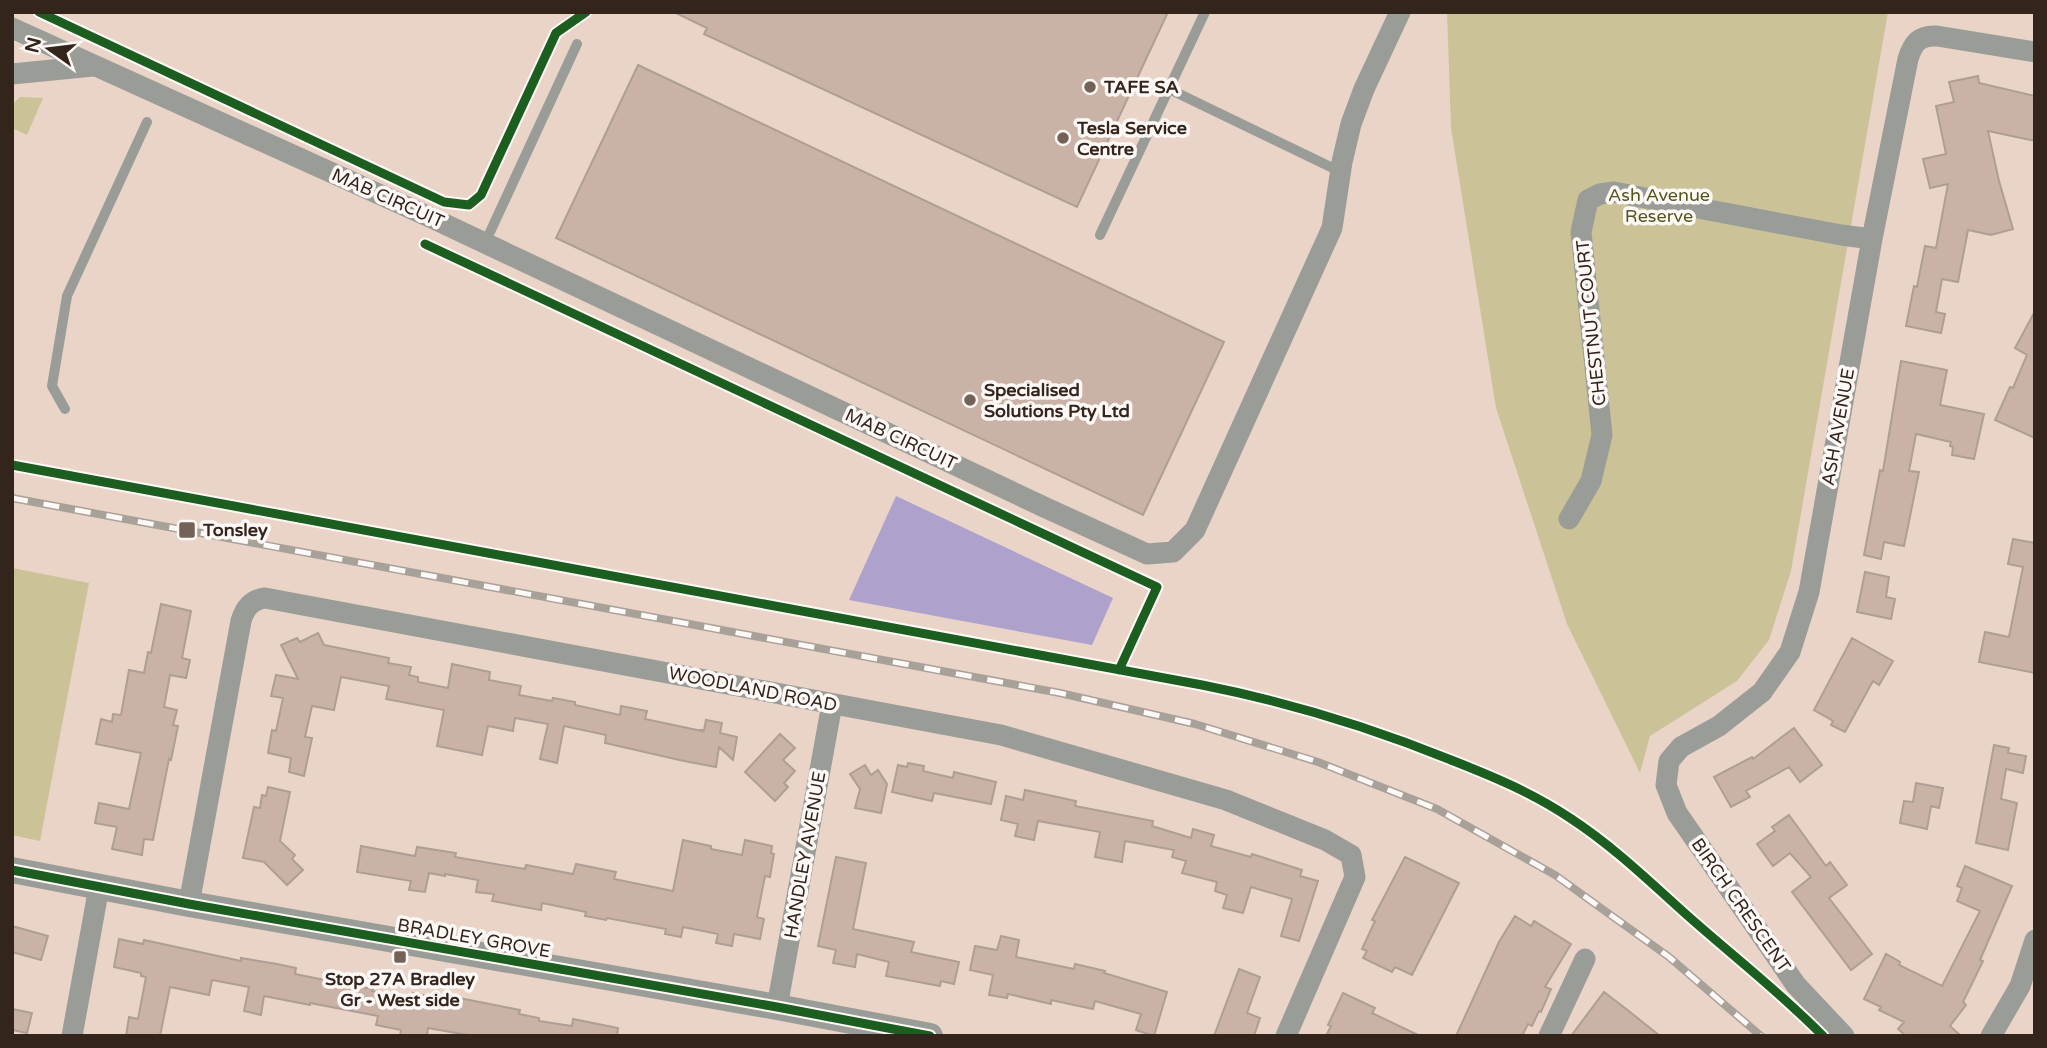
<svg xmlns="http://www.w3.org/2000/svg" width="2047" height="1048" font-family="'Varela Round',sans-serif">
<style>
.green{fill:#cbc397}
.water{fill:#aea1cc}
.building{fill:#cab2a6;stroke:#af9e95;stroke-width:2}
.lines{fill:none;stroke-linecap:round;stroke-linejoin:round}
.service{stroke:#9a9d97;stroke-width:10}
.minor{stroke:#9a9d97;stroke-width:21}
.tertiary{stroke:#9a9d97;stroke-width:26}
.rail-casing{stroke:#a8a19a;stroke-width:8}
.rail{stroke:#fef9f7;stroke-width:5;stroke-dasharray:16;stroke-linecap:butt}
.cycleway-casing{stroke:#fef9f7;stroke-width:13}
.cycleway{stroke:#1b5e20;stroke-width:9}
.poi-dot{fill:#746258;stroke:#fef9f7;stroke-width:2.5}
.labels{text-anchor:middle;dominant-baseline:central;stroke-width:7;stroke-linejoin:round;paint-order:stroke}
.poi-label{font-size:18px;font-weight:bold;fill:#34251c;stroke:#fef9f7;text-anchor:start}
.park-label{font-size:18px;fill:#53551c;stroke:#fef9f7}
.street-label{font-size:18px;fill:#34251c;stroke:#fef9f7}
</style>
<rect width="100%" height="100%" fill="#ead4c8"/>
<path class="green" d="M1447,12H1888L1791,571L1769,640L1737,681L1650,736L1640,773L1567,624L1496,408L1451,128Z
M20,97L43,98L27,135L12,128V105Z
M12,568L89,583L40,841L12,835Z"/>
<path class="water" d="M896,496L1113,598L1092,645L849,600Z"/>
<path class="building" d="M674,12H1168L1077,207L704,34L707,28Z
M638,65L1224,342L1143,515L556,238Z
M1978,76L1979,83L2035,96V141L1988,131L1999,181L2013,229L1991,235L1968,230L1958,282L1942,279L1936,312L1945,314L1941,333L1906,326L1914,286L1917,287L1925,246L1936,248L1948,184L1930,188L1923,159L1946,154L1936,106L1954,102L1949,82Z
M2035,311V438L1995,420L2010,387L2013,388L2027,355L2015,348Z
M1901,361L1947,370L1940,405L1984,414L1974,459L1952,455L1953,447L1950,446L1951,442L1916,434L1909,471L1919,472L1904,546L1884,542L1881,559L1864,555L1880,470L1883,471Z
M2013,539L2035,543V673L1979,662L1985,632L2009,637L2023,567L2008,564Z
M1865,572L1889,577L1886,597L1895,599L1891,619L1857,612Z
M161,604L191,611L182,658L190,660L186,678L170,675L164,707L177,710L173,725L178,726L171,760L169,759L153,840L144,839L142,855L112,849L117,827L95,823L99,803L129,809L141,753L96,744L101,719L112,722L113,714L121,715L129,670L144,673L148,652L151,653Z
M318,633L324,645L389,658L388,663L411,667L409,675L418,677V682L448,688L452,664L490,672L489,680L521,686L519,695L552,701L553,698L575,702V705L620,715L621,706L647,711L645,719L702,731L701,730H704L706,720L722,723L720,733L737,737L733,760L719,747L716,767L684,761L605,743L606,735L564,726L557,763L540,759L548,724L515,718L513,731L488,726L482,755L437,746L444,710L386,699L389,686L341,677L334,710L312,706L305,737L312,738L304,776L289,772L291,758L268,753L272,730L276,731L283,698L271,696L276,675L298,679L281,645L297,638L300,642Z
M1852,638L1893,661L1879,685L1873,681L1845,732L1831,725L1833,721L1814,710Z
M1794,728L1822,765L1800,782L1789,767L1746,791L1750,797L1731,807L1714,777L1752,757L1753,759Z
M780,734L795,748L783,760L795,771L784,783L788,787L775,801L745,772Z
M1994,745L2009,748L2008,753L2026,756L2023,773L2006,769L2001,799L2017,803L2008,850L1976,843Z
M908,763L924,766L923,771L953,778L954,772L996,782L991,804L934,793L932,801L892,792L898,765L907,767Z
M865,765L871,775L878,770L887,784L881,813L855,808L860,789L850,774Z
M1916,783L1943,788L1939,808L1931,806L1927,829L1900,823L1904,801L1913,802Z
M268,787L290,792L280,841L295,855L292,859L303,870L287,885L264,862L243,858L254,807L260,808L262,795L266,796Z
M1025,790L1076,801L1075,806L1153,821L1152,826L1191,838L1193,829L1214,835L1211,846L1251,857L1252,854L1302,870L1300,876L1318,881L1299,941L1281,936L1292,899L1251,887L1243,913L1223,908L1227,895L1215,891L1217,882L1182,873L1186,861L1172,857L1174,850L1125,841L1122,862L1095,857L1100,832L1038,821L1034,840L1015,836L1018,824L1001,820L1006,796L1023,800Z
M1789,815L1826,866L1830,862L1847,885L1829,898L1872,954L1851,970L1792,892L1811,877L1790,853L1773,866L1757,844L1775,831L1772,827Z
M683,840L711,846V849L742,855L745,840L772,846L771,853L774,854L770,877L765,876L757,917L764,919L760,939L734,934L732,946L716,943L718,934L683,927L681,937L665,934L666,929L607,918L606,920L585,916L586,912L542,903L541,910L492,901L494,894L476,892L478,880L445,874V876L429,873L425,892L409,890L411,881L357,872L361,846L415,856L417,847L456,853L455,857L525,869L526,865L573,874L576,864L616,872L614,879L673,891Z
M836,857L866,863L853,929L914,942L911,952L959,962L954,984L941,981L940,986L886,976L889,962L857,954L855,967L833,963L836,950L818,946Z
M1405,857L1459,883L1412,975L1395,967L1392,972L1363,958L1367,951L1362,949L1375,921L1372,920Z
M1965,866L2012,886L1980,960L1983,961L1963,1002L1966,1005L1950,1026L1961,1036H1906L1898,1029L1904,1022L1879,1010L1881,1007L1864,999L1886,954L1900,962L1899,965L1942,986L1980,911L1957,901L1962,888L1957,886Z
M1515,916L1531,926L1534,921L1571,944L1545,987L1551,989L1541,1012L1539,1011L1532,1026L1528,1024L1522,1036H1456L1499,942Z
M12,926L48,936L41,960L12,952Z
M1001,936L1019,940L1016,957L1074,969L1075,964L1105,971L1104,973L1167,992L1154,1036L1136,1030L1141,1014L1095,1001L1093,1009L1051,1000V1004L1008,994L1007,998L989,995L993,975L970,970L975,946L997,950Z
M119,939L143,944L144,940L241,961V958L277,964L296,968L295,974L330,981L331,974L356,979L355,986L373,989L372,991L412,998L413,993L444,999V995L520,1010L519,1014L539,1018V1021L572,1026L573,1019L618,1028L617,1036H473L428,1028L427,1036H400L401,1030L376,1025L378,1016L310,1003V1005L264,996L261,1015L244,1011L249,987L212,980L209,995L170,987L160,1036H126L129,1017L138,1019L146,977L141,976V973L114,967Z
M1239,969L1260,977L1247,1013L1260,1018L1254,1036H1214Z
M1604,992L1625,1008L1660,1036H1571Z
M1343,993L1375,1008L1372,1013L1420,1036H1326L1331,1026L1328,1025Z
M12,1009L32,1013L27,1033L12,1030Z"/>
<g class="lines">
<path class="service" d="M1169,89L1341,172
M1100,235L1205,12
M485,243L577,44
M65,409L52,386L67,296L147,122"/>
<path class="minor" d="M12,28L436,220L1044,507L1147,554L1173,552L1195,530L1332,228L1342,162L1351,124L1364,89L1400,12
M12,74L93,66
M1569,519L1591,481L1602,435L1581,232L1588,200L1600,194L1614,192L1841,235L1872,239
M189,904L241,621C245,608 251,600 265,598L1001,735L1226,800L1325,840L1351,855L1355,877L1286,1036
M777,1007L832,704
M72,1036L99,887
M1549,1036L1585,959
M1844,1036L1796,985L1677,813L1666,785L1669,761L1681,747L1719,726L1762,692L1790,652L1809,592L1872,239L1908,59C1913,43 1919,35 1937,36L2035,52
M1991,1036L2020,986L2035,940"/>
<path class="tertiary" d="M12,870L189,904L777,1007L930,1036"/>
<defs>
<path id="rail" d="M12,498L1060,693L1195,724L1318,762L1437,809L1555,875L1669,957L1761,1036"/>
</defs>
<use href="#rail" class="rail-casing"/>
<use href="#rail" class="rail"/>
<defs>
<path id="cycleway" d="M39,12L444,202L469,205L481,195L556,33L586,12
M425,244L1157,587L1119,670
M12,465L1202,685C1288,702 1370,727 1451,760C1492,776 1533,793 1570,818C1613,846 1650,882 1688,916C1733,956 1781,993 1823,1036
M12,870L189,904L777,1007L930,1036"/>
</defs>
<use href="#cycleway" class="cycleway-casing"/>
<use href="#cycleway" class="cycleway"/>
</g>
<g class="poi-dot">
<circle cx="1090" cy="87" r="7"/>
<circle cx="1063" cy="138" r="7"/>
<circle cx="970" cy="400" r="7"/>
<rect x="178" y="521" width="18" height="18" rx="3.5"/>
<rect x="393" y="950" width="14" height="14" rx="3.5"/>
</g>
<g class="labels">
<g class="poi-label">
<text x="1104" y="87">TAFE SA</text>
<text x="1077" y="128">Tesla Service<tspan x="1077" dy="21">Centre</tspan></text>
<text x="984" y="390">Specialised<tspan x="984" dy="21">Solutions Pty Ltd</tspan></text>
<text x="203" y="530">Tonsley</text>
<text x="400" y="979" text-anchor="middle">Stop 27A Bradley<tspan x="400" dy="21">Gr - West side</tspan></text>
</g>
<g class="park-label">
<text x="1659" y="195">Ash Avenue<tspan x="1659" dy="21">Reserve</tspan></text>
</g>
<g class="street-label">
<text transform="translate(388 198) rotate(24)">MAB CIRCUIT</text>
<text transform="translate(1591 323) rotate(-96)">CHESTNUT COURT</text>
<text transform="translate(1838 427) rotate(-80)">ASH AVENUE</text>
<text transform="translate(901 439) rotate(25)">MAB CIRCUIT</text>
<text transform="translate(753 689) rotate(11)">WOODLAND ROAD</text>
<text transform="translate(805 855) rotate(-80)">HANDLEY AVENUE</text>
<text transform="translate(1741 905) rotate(55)">BIRCH CRESCENT</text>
<text transform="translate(474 938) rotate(10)">BRADLEY GROVE</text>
</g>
</g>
<rect width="2047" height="1048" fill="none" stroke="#34251c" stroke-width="28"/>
<g transform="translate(49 49) rotate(284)" stroke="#fef9f7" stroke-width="5" paint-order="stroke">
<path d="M0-5L12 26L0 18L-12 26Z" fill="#34251c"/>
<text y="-10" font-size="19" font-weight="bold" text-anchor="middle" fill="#34251c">N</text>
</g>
</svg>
